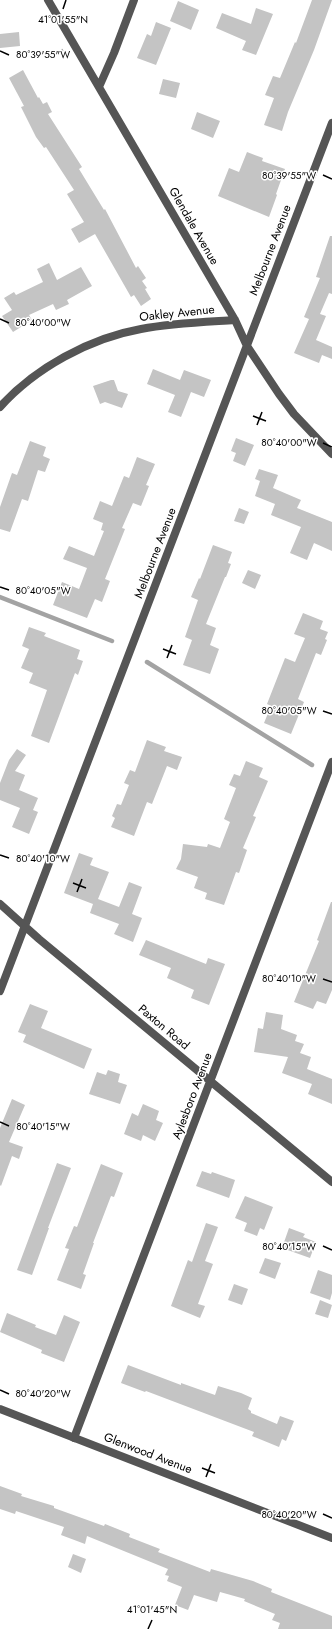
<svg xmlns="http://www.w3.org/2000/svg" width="332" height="1629" font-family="Jost,sans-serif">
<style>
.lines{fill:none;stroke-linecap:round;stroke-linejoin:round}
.stream{stroke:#a3a3a3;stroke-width:4.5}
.building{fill:#c4c4c4}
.path{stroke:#777;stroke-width:2.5;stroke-dasharray:1 2;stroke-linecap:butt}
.minor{stroke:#555;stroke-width:8}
.tertiary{stroke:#555;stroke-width:8}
.ticks{fill:none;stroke:#000;stroke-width:1.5}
.labels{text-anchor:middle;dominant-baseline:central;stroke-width:3;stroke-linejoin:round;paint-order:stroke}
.street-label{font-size:12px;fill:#000;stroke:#fff}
.ticks-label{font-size:10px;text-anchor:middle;fill:#000;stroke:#fff;stroke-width:3;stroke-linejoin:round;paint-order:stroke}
</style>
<rect width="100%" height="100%" fill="#fff"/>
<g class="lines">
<path class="stream" d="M0,597L112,641
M147,662L312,765"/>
</g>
<path class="building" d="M312,0H332L314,50L288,112L282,131L264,125L274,98L265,95L273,76L280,78L295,42L296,43Z
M178,1L199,10L191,30L170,21Z
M256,8L273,14L256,55L242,50L246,41L216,28L222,13L251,24Z
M156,22L171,28L156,65L137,58L147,34L151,36Z
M19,32L20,46L0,48V34Z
M23,70L38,98L39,97L43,104L47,102L52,112L48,114L82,167L79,169L104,210L105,209L136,268L138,266L146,278L142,281L147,288L145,289L151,299L141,306L134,295L131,297L95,234L79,243L71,229L84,222L67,194L74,190L46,147L44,148L36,137L21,107L24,106L9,78Z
M163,79L180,83L176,98L159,94Z
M197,112L220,121L213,138L191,129Z
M247,152L263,158L262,161L285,169L276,194L277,195L269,217L218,196L229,168L239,172Z
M330,236H332V294L329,293L320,314L326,316L316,340L332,347V359L322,355L319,363L294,353L309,319L304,317L320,278L316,277Z
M49,263L57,280L81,267L92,286L67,300L69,304L56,310L53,304L29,315L32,320L13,332L2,316L12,310L4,298L14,292L16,295L43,282L37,269Z
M153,369L180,380L184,370L211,380L204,397L191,392L181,417L168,412L175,395L147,384Z
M111,380H114L118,391L128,394L122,408L105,402L100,404L93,386Z
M236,438L254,445L245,466L233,461L236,453L231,451Z
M30,441L46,447L43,456L50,459L45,472L38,470L28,501L22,499L10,532L0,529V507L12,473L17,475Z
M137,457L155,464L146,485L149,486L141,506L133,503L122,528L125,529L105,579L110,581L102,602L95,599L87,618L53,605L62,582L79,589L87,568L63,559L69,546L94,556L104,531L101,530L103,523L93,519L100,501L112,506L124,476L129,478Z
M259,469L278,475L273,488L301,500L297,508L332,522V551L314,543L307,560L290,553L301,527L271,515L275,504L255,496L260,481L255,479Z
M239,508L249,512L244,524L234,521Z
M213,545L232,552L228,563L231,564L226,577H225L206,624L216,628L210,645L219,649L210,674L183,665L192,640L185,637L198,600L191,597L199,578L200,579Z
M248,570L261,575L255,589L242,583Z
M303,613L323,621L320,629L328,632L325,639L327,640L321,655L316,653L298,699L304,702L291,734L264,723L271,706L267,704L285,658L295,662L305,638L294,634Z
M29,627L46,633L44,636L80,650L77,659L83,661L78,675L75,673L49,743L31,736L47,690L29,683L33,673L21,668L29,649L22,646Z
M147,740L166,747L164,751L182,757L177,770L167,766L152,804L147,802L134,836L111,827L115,818L112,816L117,804L121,805L129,785L124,783L130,770L135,772Z
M17,749L26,755L15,771L25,775L19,790L38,798L33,810L38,812L29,834L12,827L20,808L0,800V783L9,760Z
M246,761L263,768L259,777L268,781L253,816L256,817L243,848L247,850L239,873L236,872L224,905L205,899L207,893L194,888L198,877L176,869L181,859L183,844L207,847L208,844L220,848L230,822L224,819L236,788L229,785L234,774L240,776Z
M79,853L93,858L90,865L109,872L98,899L119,907L129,882L142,887L132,914L142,918L133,942L114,934L119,924L90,913L93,904L64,893Z
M331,902H332V990L326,1004L317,1001L313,1009L294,1002L319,941L317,940Z
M146,940L206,964L208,958L225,964L209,1005L191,998L194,990L167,978L171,968L139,955Z
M30,1004L48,1011L41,1028L92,1049L84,1069L23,1042L26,1035L18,1032Z
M266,1012L283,1015L281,1029L297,1035L295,1041L304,1044L300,1053L311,1057L307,1069L332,1079V1104L308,1094L312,1084L282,1073L288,1057L254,1052L258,1028L263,1029Z
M108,1070L120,1074L118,1082L127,1085L120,1104L89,1094L97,1072L106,1075Z
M12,1099L25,1105L9,1142L23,1147L19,1159L12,1156L1,1186L0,1185V1128Z
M143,1104L159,1111L156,1120L163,1123L155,1141L143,1135L141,1141L124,1134L132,1113L138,1116Z
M57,1163L71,1168L48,1228H49L32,1275L17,1270Z
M101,1164L123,1173L114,1197L111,1196L93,1243H94L83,1274L86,1275L81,1289L57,1280L69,1249L65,1248L74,1226L77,1227Z
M202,1171L211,1174L212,1172L235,1180L229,1198L196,1186Z
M245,1196L273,1207L264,1230L260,1228L257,1236L244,1231L247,1223L235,1218Z
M206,1223L218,1227L205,1261L213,1264L198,1304L205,1306L200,1318L171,1306L188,1260L192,1262Z
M289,1228L305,1234L303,1237L316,1242L310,1258L282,1248Z
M265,1258L281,1263L275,1279L259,1273Z
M318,1270L332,1275V1293L330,1300L310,1293Z
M234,1284L248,1289L242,1305L228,1300Z
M320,1300L332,1305L328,1318L315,1314Z
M7,1313L36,1325L35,1327L56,1335L64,1315L80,1322L64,1362L41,1353L42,1350L0,1332Z
M128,1365L181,1385V1383L215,1395L218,1386L241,1393L252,1398L248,1409L251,1411V1413L277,1424L280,1416L294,1421L286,1441L282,1439L279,1447L252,1436L254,1432L146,1391L145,1392L121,1383Z
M0,1486L22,1494L21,1496L54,1506V1508L104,1526L105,1524L130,1534L129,1537L160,1549L158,1552L210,1572L211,1569L253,1581L272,1589L271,1592L332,1616V1629H278L280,1623L272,1620L275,1614L244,1601L245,1599L220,1592L217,1602L194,1595L188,1610L175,1605L182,1587L167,1581L169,1576L165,1575L168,1569L87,1536L85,1544L61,1535L64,1527L16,1511L15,1514L0,1509Z
M73,1554L86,1559L81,1573L68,1567Z"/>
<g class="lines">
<path class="path" d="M52,57L64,49"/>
<path class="minor" d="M48,0L235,320L247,346L279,394L294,414L332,454
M99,87L114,53L134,0
M0,407C35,368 90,338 141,329C172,323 204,322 235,320
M0,904L39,939L332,1182
M0,991L332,123
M74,1438L332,762"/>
<path class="tertiary" d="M0,1409L332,1538"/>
</g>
<path class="ticks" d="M63,9L66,0M0,51L9,55M323,175L332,179M0,319L9,323M253,416L266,421M257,425L262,412M323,443L332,447M0,587L9,590M163,649L176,654M167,658L172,645M323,711L332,714M0,855L9,858M73,883L86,888M77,892L82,879M323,979L332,982M0,1122L9,1126M323,1246L332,1250M0,1390L9,1394M202,1468L215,1473M206,1477L211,1464M323,1514L332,1518M148,1629L152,1620"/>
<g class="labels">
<g class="street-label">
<text transform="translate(194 226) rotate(60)">Glendale Avenue</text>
<text transform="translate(270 250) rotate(-69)">Melbourne Avenue</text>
<text transform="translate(177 313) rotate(-6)">Oakley Avenue</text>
<text transform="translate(155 553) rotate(-69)">Melbourne Avenue</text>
<text transform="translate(164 1027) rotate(40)">Paxton Road</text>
<text transform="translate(192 1096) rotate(-69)">Aylesboro Avenue</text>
<text transform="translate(148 1453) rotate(21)">Glenwood Avenue</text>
</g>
</g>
<g class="ticks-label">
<text x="63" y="23">41°01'55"N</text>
<text x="43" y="58">80°39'55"W</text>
<text x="289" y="179">80°39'55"W</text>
<text x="43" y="326">80°40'00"W</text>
<text x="289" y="446">80°40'00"W</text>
<text x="43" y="594">80°40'05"W</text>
<text x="289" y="714">80°40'05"W</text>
<text x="43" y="862">80°40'10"W</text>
<text x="289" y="982">80°40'10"W</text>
<text x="43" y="1130">80°40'15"W</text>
<text x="289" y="1250">80°40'15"W</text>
<text x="43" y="1397">80°40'20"W</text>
<text x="289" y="1518">80°40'20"W</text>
<text x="152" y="1613">41°01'45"N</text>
</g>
</svg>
